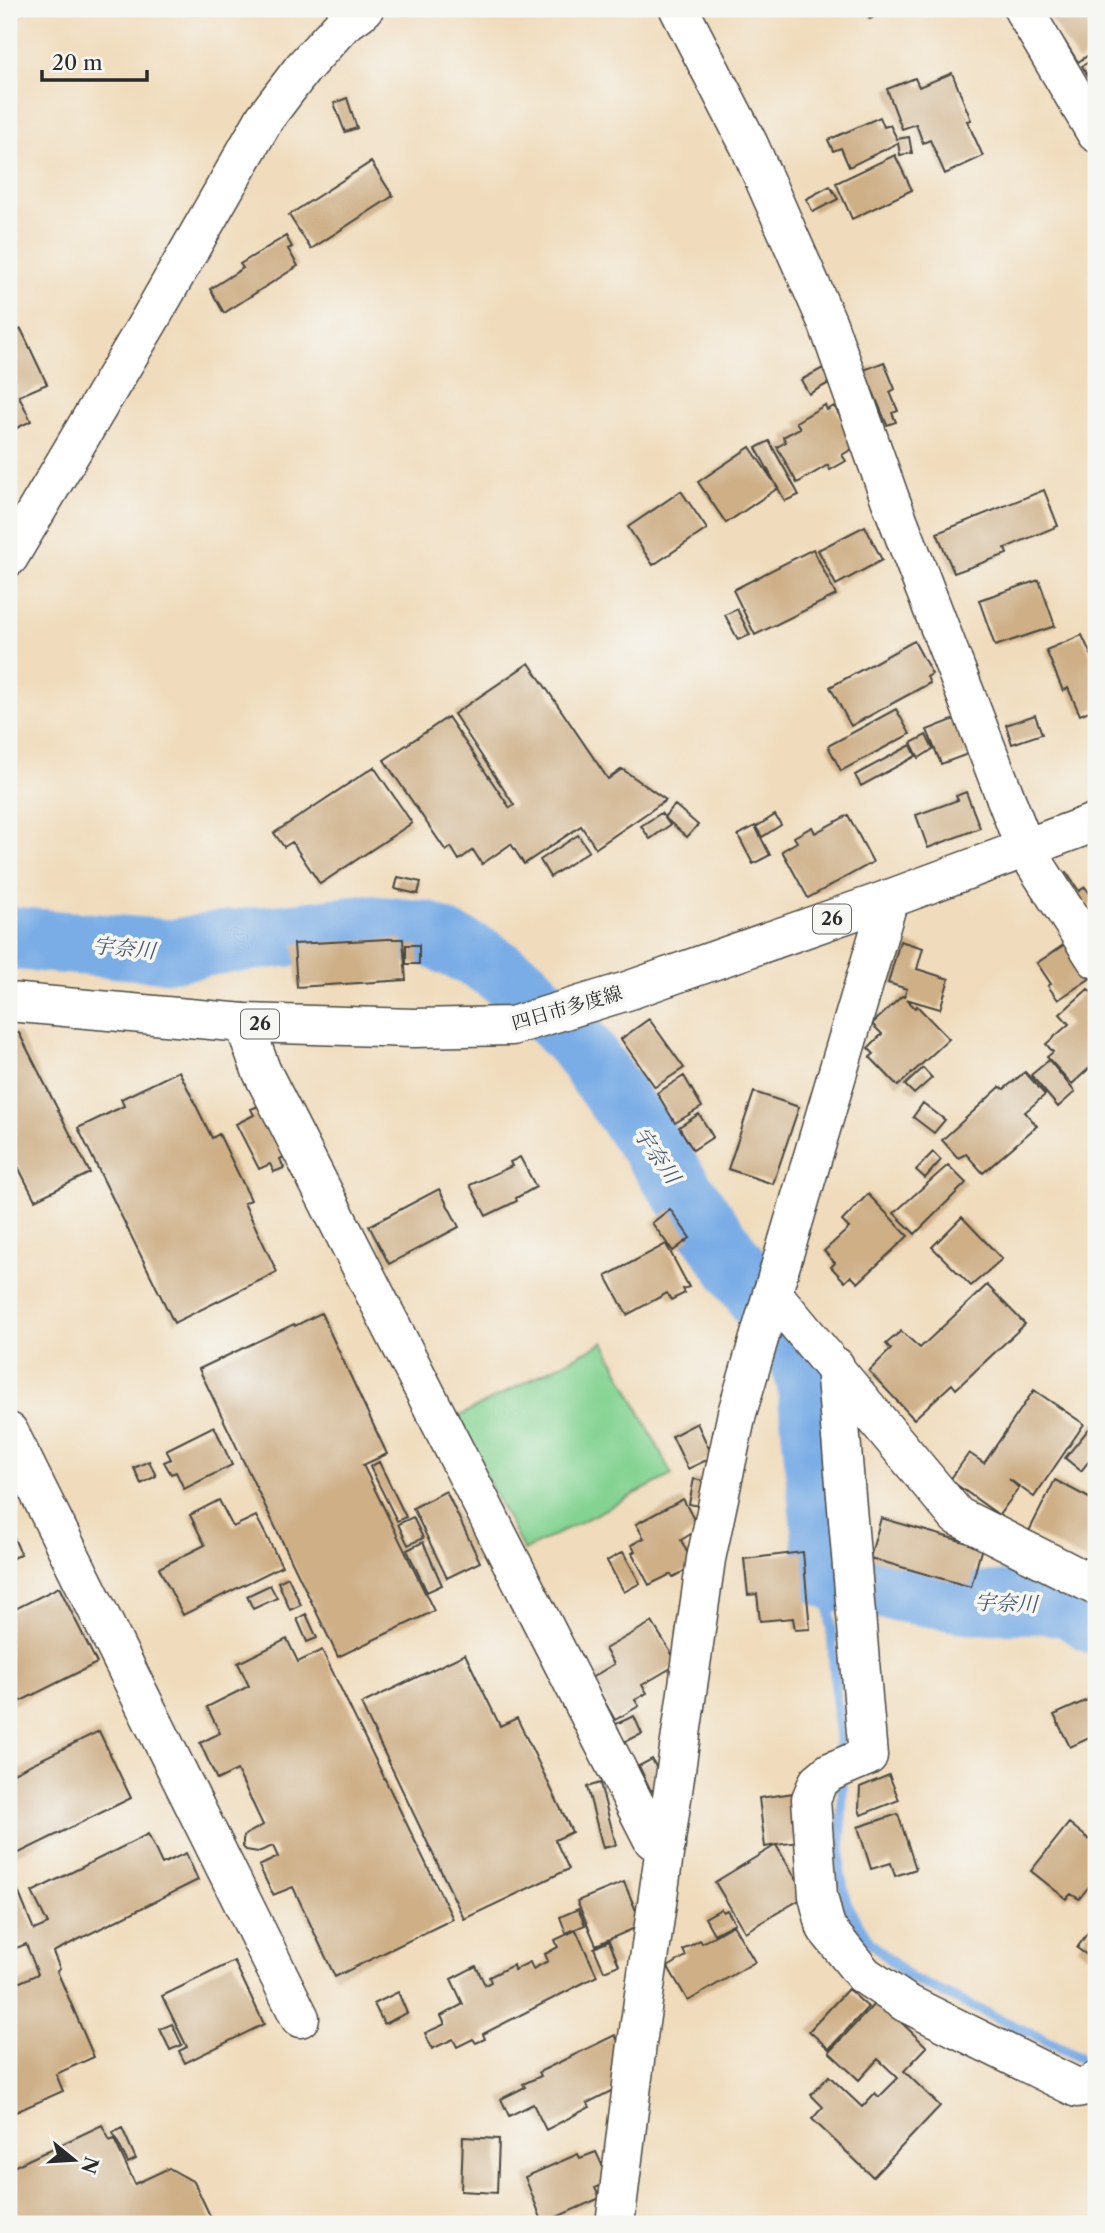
<svg xmlns="http://www.w3.org/2000/svg" width="1105" height="2233" font-family="'Libre Caslon Text','Noto Serif JP',serif">
<style>
.green{fill:#84d392;stroke:#587f5e;stroke-width:2}
.lines{fill:none;stroke-linecap:round;stroke-linejoin:round}
.stream{stroke:#7aade6;stroke-width:10}
.river{stroke:#7aade6;stroke-width:63}
.building{fill:#ceaf86}
.minor-casing{stroke:#494641;stroke-width:41}
.major-casing{stroke:#494641;stroke-width:41}
.minor{stroke:#fff;stroke-width:38}
.major{stroke:#fff;stroke-width:38}
.labels{text-anchor:middle;dominant-baseline:central;stroke-width:7;stroke-linejoin:round;paint-order:stroke}
.shield{fill:#f6f6f2;stroke:#686867;stroke-width:2}
.shield-label{font-size:18px;font-weight:bold;fill:#2b2b2b}
.street-label{font-size:19px;fill:#2b2b2b;stroke:#f6f6f2}
.water-label{font-size:21px;font-style:italic;fill:#47586c;stroke:#f6f6f2}
</style>
<rect width="100%" height="100%" fill="#f6f6f2"/>
<filter id="ink" filterUnits="userSpaceOnUse"><feTurbulence type="fractalNoise" baseFrequency=".0143" numOctaves="2"/><feDisplacementMap in="SourceGraphic" scale="14" xChannelSelector="R" yChannelSelector="G"/><feConvolveMatrix kernelMatrix="1 2 1 2 8 2 1 2 1" color-interpolation-filters="sRGB"/></filter>
<filter id="wash" filterUnits="userSpaceOnUse"><feTurbulence type="fractalNoise" baseFrequency=".00686" numOctaves="4" result="noise"/><feDisplacementMap in="SourceGraphic" scale="28" xChannelSelector="R" yChannelSelector="G"/><feGaussianBlur stdDeviation="1.57" result="paint"/><feColorMatrix in="noise" values="0 0 0 0 0 0 0 0 0 0 0 0 0 0 0 0 0 1.4 0 .05"/><feComposite in="paint" operator="in"/></filter>
<g filter="url(#wash)">
<rect width="100%" height="100%" fill="#f0dcbc"/>
<path class="green" d="M604,1342L672,1475L524,1551L456,1418Z"/>
<g class="lines">
<path class="stream" d="M827,1576L841,1759
M843,1775L840,1871L847,1906L870,1942L909,1977L1056,2045L1096,2067"/>
<path class="river" d="M9,938L170,951L219,943L366,926L424,932L481,959L521,986L580,1046L800,1357L808,1381L827,1576L836,1580L974,1603L1043,1602L1069,1606L1096,1623"/>
</g>
<g id="blocks">
<path class="building" d="M865,9H889L870,19Z
M1048,9H1096V50L1078,62L1048,15L1050,13Z
M1096,58V87L1095,88L1082,66Z
M952,73L971,120L967,121L983,156L945,174L930,140L923,143L916,124L902,129L887,89L915,78L919,87Z
M347,98L357,128L345,132L334,103Z
M880,117L884,127L890,125L897,139L909,137L912,153L900,155L898,143L849,167L841,148L833,151L828,140Z
M895,155L912,190L852,219L836,183Z
M371,162L393,196L311,249L289,215Z
M830,186L838,199L813,212L806,199Z
M286,236L292,247L288,249L298,266L224,313L210,289L243,268L240,264Z
M21,329L47,384L19,396L31,421L9,432V335Z
M884,362L895,389L890,392L898,411L892,413L896,422L887,425L864,370Z
M823,368L831,382L809,394L801,380Z
M825,405L827,410L834,406L857,446L842,455L846,461L830,470L828,465L797,483L777,447L786,442L783,437L800,428L796,422Z
M769,441L787,473L799,495L785,501L756,448Z
M750,447L778,488L726,523L698,482Z
M1044,490L1058,526L1005,548L1007,554L954,573L937,533Z
M681,491L707,529L653,565L628,527Z
M865,526L882,560L836,585L818,550Z
M813,549L836,595L755,635L733,590Z
M1039,580L1055,626L995,646L979,600Z
M737,609L750,635L738,640L725,615Z
M1082,635L1092,657L1096,655V708L1080,715L1068,688L1063,691L1046,650Z
M914,641L932,674L927,677L930,683L851,726L830,687Z
M529,663L608,779L622,769L666,800L596,848L581,826L524,864L511,844L482,864L473,850L459,860L451,847L446,851L384,760L448,717L510,808L514,805L454,714Z
M896,709L910,734L841,771L828,746Z
M1035,715L1042,734L1012,744L1006,725Z
M955,719L968,754L941,764L927,730Z
M926,735L933,749L919,758L911,743Z
M911,745L916,756L861,786L855,775Z
M374,767L412,823L320,884L292,842L284,847L274,833Z
M966,792L980,828L928,848L916,815L958,800L956,796Z
M675,805L698,825L687,837L664,817Z
M661,813L670,825L650,839L641,826Z
M775,815L781,825L762,837L756,827Z
M848,815L873,862L808,898L782,851L797,842L794,837L812,827L815,833Z
M755,826L770,855L753,864L738,835Z
M578,835L589,851L550,877L540,860Z
M1096,841V863L1088,843Z
M1066,872L1079,891L1085,887L1096,902L1086,909L1093,918L1082,926L1051,883Z
M398,877L421,882L418,894L395,889Z
M388,939H403L406,980L297,987L294,944Z
M1071,940L1095,975L1058,1000L1048,986L1051,984L1037,963Z
M900,941L923,948L917,969L949,979L940,1009L906,999L915,1008L917,1006L949,1039L898,1086L870,1057L874,1054L868,1048L882,1034L872,1024L902,996L904,997L907,989L888,983Z
M406,945H419V964H406Z
M1088,989L1096,997V1062L1072,1084L1047,1057L1053,1052L1046,1044L1069,1024L1060,1014Z
M649,1019L684,1068L655,1087L621,1039Z
M9,1031L19,1033L90,1173L35,1200L9,1149Z
M1049,1060L1075,1092L1058,1107L1031,1075Z
M923,1068L932,1078L914,1094L905,1085Z
M179,1071L212,1138L219,1134L251,1200L244,1203L277,1272L174,1323L78,1128L124,1106L121,1099Z
M1025,1072L1045,1095L1025,1112L1037,1126L983,1173L966,1154L958,1158L942,1140L1000,1087L1004,1089Z
M684,1076L702,1107L675,1123L657,1093Z
M754,1092L799,1107L773,1184L728,1169Z
M923,1103L945,1120L934,1133L913,1117Z
M261,1105L286,1156L280,1159L284,1168L274,1172L270,1164L259,1169L236,1124L254,1115L251,1109Z
M699,1114L713,1137L693,1150L679,1127Z
M933,1152L941,1160L925,1178L916,1170Z
M520,1157L536,1187L516,1198L517,1201L486,1216L470,1185L512,1166L510,1162Z
M948,1165L966,1183L915,1234L894,1213Z
M439,1189L459,1227L389,1264L369,1226Z
M868,1194L908,1236L858,1283L851,1276L845,1282L831,1267L835,1263L824,1251L849,1228L842,1221Z
M670,1209L690,1238L673,1251L652,1223Z
M962,1217L1002,1259L971,1286L932,1247Z
M666,1244L689,1287L683,1289L685,1293L671,1300L667,1293L627,1315L606,1276Z
M987,1285L1025,1324L956,1389L952,1384L914,1419L869,1371L891,1349L886,1344L901,1331L920,1348Z
M321,1313L387,1454L363,1465L434,1611L338,1657L199,1369L294,1324L295,1326Z
M1034,1390L1084,1424L1034,1497L1009,1479L1019,1488L999,1515L950,1480L969,1453L984,1463Z
M1096,1420V1452L1081,1471L1065,1458Z
M697,1423L713,1457L688,1469L672,1436Z
M214,1426L232,1465L184,1489L176,1472L171,1474L164,1462L171,1459L166,1450Z
M149,1461L156,1476L141,1484L134,1468Z
M379,1462L406,1517L397,1521L370,1467Z
M694,1479L709,1482L704,1507L689,1504Z
M1055,1480L1091,1499L1096,1488V1566L1029,1531Z
M446,1491L480,1562L447,1578L413,1508Z
M683,1499L699,1529L681,1540L694,1566L673,1577L671,1574L649,1585L632,1553L635,1551L631,1545L644,1538L636,1524Z
M219,1500L233,1527L256,1516L282,1566L183,1615L159,1568L205,1545L190,1515Z
M413,1517L423,1538L408,1545L398,1524Z
M881,1518L982,1547L971,1587L870,1558Z
M9,1527L21,1554L9,1560Z
M423,1542L442,1585L427,1592L407,1550Z
M623,1552L640,1583L624,1592L607,1561Z
M803,1552L810,1629L795,1630L793,1618L760,1621L757,1594L748,1595L744,1559Z
M288,1577L301,1605L290,1610L278,1582Z
M270,1585L277,1598L253,1609L247,1596Z
M59,1587L97,1663L9,1707V1612Z
M306,1614L317,1638L307,1642L297,1619Z
M652,1622L678,1664L642,1685L647,1693L635,1700L639,1706L615,1720L591,1678L614,1664L605,1649Z
M287,1639L298,1662L322,1650L453,1919L335,1977L293,1887L273,1895L259,1866L278,1857L273,1846L258,1852L246,1850L243,1847V1839L245,1835L263,1825L237,1770L217,1780L200,1743L220,1733L207,1707L249,1686L238,1663Z
M465,1654L500,1726L517,1718L572,1832L555,1840L569,1869L464,1919L361,1704Z
M1096,1696V1735L1070,1747L1054,1715Z
M634,1716L642,1734L624,1742L616,1724Z
M99,1731L131,1798L11,1857L9,1852V1775Z
M652,1759L664,1783L651,1791L639,1766Z
M889,1775L899,1800L861,1815L859,1809L860,1787Z
M600,1783L616,1845L603,1848L587,1787Z
M794,1793L799,1842L776,1845L806,1896L745,1932L715,1882L776,1845L765,1847L759,1798Z
M898,1814L916,1869L895,1876L891,1863L871,1869L858,1827Z
M1069,1823L1096,1845V1880L1095,1879L1079,1899L1071,1894L1066,1899L1031,1871Z
M148,1834L162,1864L186,1853L198,1880L53,1952L60,1969L57,1971L94,2057L56,2074L63,2091L9,2115V1987L38,1974L26,1944L9,1951V1869L34,1930L48,1924L32,1892Z
M624,1882L642,1925L596,1945L577,1901Z
M578,1909L585,1925L566,1933L560,1917Z
M721,1909L723,1912L727,1910L735,1923L714,1934L705,1918Z
M733,1925L755,1962L688,2001L668,1967L686,1956L683,1950L700,1940L702,1943Z
M1091,1928L1096,1932V1948L1090,1957L1077,1948Z
M576,1930L597,1976L483,2034L485,2039L476,2043L473,2039L457,2047L453,2039L432,2049L425,2033L445,2024L441,2016L463,2004L451,1979L476,1966L485,1985L491,1982L489,1977L513,1965L514,1970L530,1962L533,1969L548,1961L545,1954L558,1947L555,1940Z
M609,1941L619,1965L604,1971L594,1948Z
M234,1961L264,2024L185,2063L179,2051L187,2047L162,1996Z
M848,1989L868,2007L829,2049L809,2031Z
M398,1992L407,2013L384,2024L374,2004Z
M878,2000L927,2047L904,2071L940,2106L873,2177L812,2119L823,2107L811,2095L829,2076L862,2107L875,2093L879,2097L898,2078L878,2059L859,2080L829,2052Z
M172,2024L182,2045L170,2050L160,2029Z
M615,2035L628,2061L627,2083L587,2103L590,2107L546,2130L533,2104L509,2116L501,2099L525,2087L523,2084L541,2076L539,2072Z
M102,2125L110,2141L114,2139L135,2184L169,2168L194,2182L214,2224H9V2169Z
M122,2128L136,2159L128,2163L113,2133Z
M463,2137L499,2139L497,2193L461,2191Z
M596,2152L610,2182L595,2188L600,2198L543,2223L525,2177L578,2154L580,2158Z"/>
</g>
</g>
<g filter="url(#ink)">
<use href="#blocks" fill-opacity="0" stroke="#494641" stroke-width="2"/>
<g class="lines">
<defs>
<path id="minor" d="M679,9L749,145L828,324L890,499L1025,848L1096,959
M1023,9L1096,133
M9,557L149,321L265,118L303,68L343,24L364,9
M244,1023L261,1070L653,1840L666,1845
M772,1293L957,1516L1096,1586
M835,1366L868,1756L830,1772L818,1782L811,1799L818,1896L826,1928L864,1975L906,2003L1077,2088L1091,2085L1096,2081
M9,1432L300,2018
M615,2224L637,2044L706,1559L737,1413L889,899"/>
<path id="major" d="M9,1002L244,1023L414,1028L512,1026L627,991L889,899L1096,822"/>
</defs>
<use href="#minor" class="minor-casing"/>
<use href="#major" class="major-casing"/>
<use href="#minor" class="minor"/>
<use href="#major" class="major"/>
</g>
</g>
<g class="labels">
<g class="shield">
<rect x="813" y="904.5" width="38" height="29" rx="5"/>
<rect x="241" y="1009.5" width="38" height="29" rx="5"/>
</g>
<g class="shield-label">
<text x="832" y="919">26</text>
<text x="260" y="1024">26</text>
</g>
<g class="street-label">
<text transform="translate(567 1008) rotate(-16)">四日市多度線</text>
</g>
<g class="water-label">
<text transform="translate(124 948) rotate(5)">宇奈川</text>
<text transform="translate(657 1155) rotate(55)">宇奈川</text>
<text transform="translate(1006 1603) rotate(2)">宇奈川</text>
</g>
</g>
<rect width="1105" height="2233" fill="none" stroke="#f6f6f2" stroke-width="35"/>
<g transform="translate(74 2160) rotate(108)" stroke="#f6f6f2" stroke-width="5" paint-order="stroke">
<path d="M0-5L12 26L0 18L-12 26Z" fill="#2b2b2b"/>
<text y="-10" font-size="19" font-weight="bold" text-anchor="middle" fill="#2b2b2b">N</text>
</g>
<path d="M42 70v10h105v-10" fill="none" stroke="#2b2b2b" stroke-width="3.5"/>
<text x="52" y="70" font-size="21" fill="#2b2b2b" stroke="#f6f6f2" stroke-width="5" paint-order="stroke">20 m</text>
</svg>
